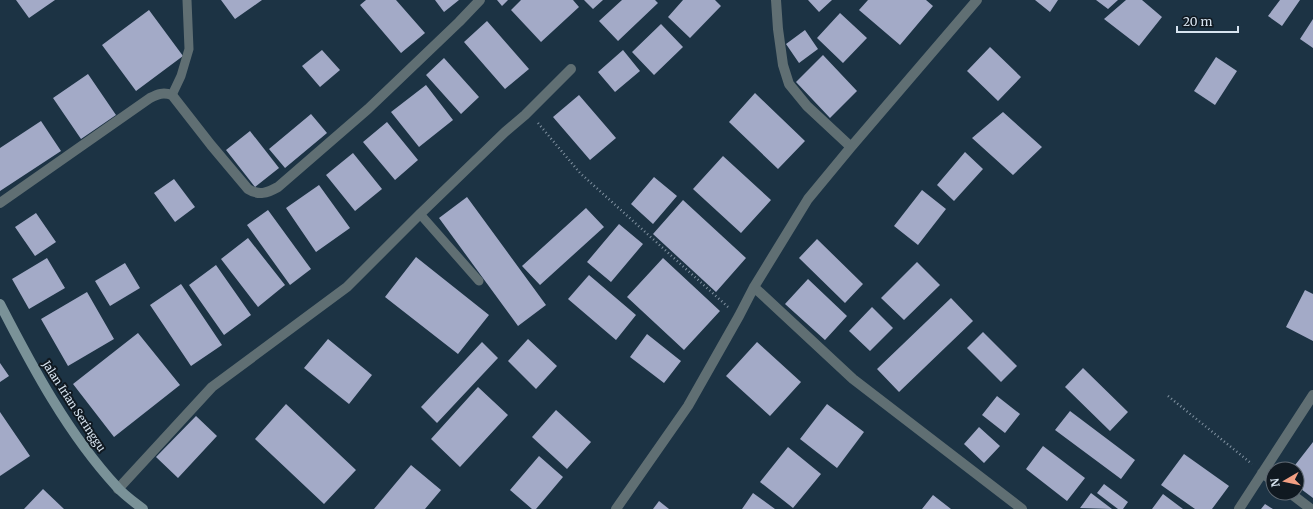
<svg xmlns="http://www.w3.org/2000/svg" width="1313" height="509" font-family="Merriweather,serif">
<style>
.building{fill:#a3aac7}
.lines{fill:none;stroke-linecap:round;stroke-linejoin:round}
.path{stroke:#8293a2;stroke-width:2.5;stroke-dasharray:1 3;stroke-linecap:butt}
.lane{stroke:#606f73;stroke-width:9}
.street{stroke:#606f73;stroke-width:10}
.secondary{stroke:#7a9298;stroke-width:10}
.labels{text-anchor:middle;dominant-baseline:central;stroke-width:4;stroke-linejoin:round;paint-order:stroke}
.street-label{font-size:11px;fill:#d7e4f0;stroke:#101921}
</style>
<rect width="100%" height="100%" fill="#1c3344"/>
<path class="building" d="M16,0H55L29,18Z
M221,0H262L235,19Z
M366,0H396L425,33L401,53L360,5Z
M435,0H459L444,12Z
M497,0H508L502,6Z
M521,0H573L579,7L541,42L511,10Z
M584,0H603L593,9Z
M622,0H655L658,3L618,41L599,21Z
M683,0H715L721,6L690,38L668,17Z
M808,0H832L819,12Z
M868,0H926L933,6L900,45L859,10Z
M1035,0H1058L1050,12Z
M1096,0H1118L1108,9Z
M1126,0H1142L1162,17L1139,46L1104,19Z
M1280,0H1300L1282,26L1268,16Z
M149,10L183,56L136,91L102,45Z
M840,13L867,38L843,63L817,38Z
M1313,19V48L1300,39Z
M487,21L529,69L505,89L464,42Z
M661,24L683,47L654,75L632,52Z
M805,30L818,49L799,63L786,44Z
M990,47L1021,77L998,101L967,71Z
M322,50L340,70L320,87L302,66Z
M623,50L640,71L615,92L598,72Z
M823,55L857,91L830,118L796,82Z
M1216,57L1237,71L1215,105L1194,91Z
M444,58L479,97L461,114L426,75Z
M88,74L116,115L81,139L53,98Z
M426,85L453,120L419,147L391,112Z
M755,93L805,141L778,169L729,122Z
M579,95L616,138L590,160L553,117Z
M1003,112L1042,147L1013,175L972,138Z
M311,114L327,133L285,168L269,149Z
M41,121L61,151L0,191V148Z
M387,122L418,160L395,180L363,142Z
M250,131L279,168L255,187L226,150Z
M965,152L983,169L954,201L937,185Z
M353,153L382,189L355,211L326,175Z
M723,156L771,200L741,233L693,189Z
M654,177L677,196L653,224L631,204Z
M174,179L195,207L175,222L154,193Z
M319,185L350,228L316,252L286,208Z
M922,190L946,209L918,245L894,226Z
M467,197L546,305L518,326L439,218Z
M683,200L746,258L716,292L653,234Z
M586,208L604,227L540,285L522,266Z
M268,210L311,269L290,285L247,225Z
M36,213L56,242L35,256L15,227Z
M619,224L643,244L611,282L587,262Z
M248,238L285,285L258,307L221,259Z
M817,239L863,284L845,303L799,258Z
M416,257L489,315L458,354L385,297Z
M47,258L65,288L29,309L12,279Z
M663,258L720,311L684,350L627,297Z
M917,262L940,285L904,320L881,298Z
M125,263L140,288L110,306L95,281Z
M216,265L251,315L224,335L189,285Z
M589,275L636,315L616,340L568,299Z
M808,279L847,316L825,340L785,304Z
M181,284L222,345L191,366L150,305Z
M1305,290L1313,294V341L1286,327Z
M87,292L114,339L68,366L41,319Z
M951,298L973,321L899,392L877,369Z
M872,307L893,328L870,351L849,331Z
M983,332L1017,366L1001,382L967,348Z
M138,333L180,385L114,437L73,384Z
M647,334L681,361L664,383L630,357Z
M328,339L372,375L349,404L304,368Z
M528,339L557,366L536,389L508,361Z
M482,342L498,358L437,423L421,407Z
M757,342L801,382L770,416L726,376Z
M0,363L9,376L0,382Z
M1083,368L1128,412L1110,431L1065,387Z
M478,387L508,415L460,467L431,439Z
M997,396L1020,414L1005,433L982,415Z
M286,404L356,470L324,504L255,439Z
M827,404L864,432L837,468L800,439Z
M556,410L591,442L567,469L532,437Z
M1070,411L1135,460L1121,479L1055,430Z
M0,412L30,456L0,476Z
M196,416L217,436L178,478L156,457Z
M979,427L1000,446L984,463L964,444Z
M1313,442V498L1297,486V469H1292Z
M1043,446L1085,478L1067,501L1026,469Z
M788,447L821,474L793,508L760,482Z
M1184,454L1229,486L1212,509H1195L1161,485Z
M539,456L563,477L536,509H532L510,490Z
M411,465L441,490L425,509H374Z
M1104,484L1128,502L1123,509H1118L1097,493Z
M43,489L64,509H24Z
M753,493L775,509H742Z
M1091,493L1112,509L1080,508Z
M1163,494L1183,509H1152Z
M933,495L951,509H922Z
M659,501L669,509H653Z
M1265,504L1273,509H1261Z"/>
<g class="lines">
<path class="path" d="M538,123L580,173L728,307
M1168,396L1252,464"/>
<path class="lane" d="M172,95L181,76L189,49L187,0
M420,214L479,281"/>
<path class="street" d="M776,0L778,29L783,65L789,84L807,106L851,147
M0,203L150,98C158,94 163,92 172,95L211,145L248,189C259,196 267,193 278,187L368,109L459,22L480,0
M754,287L853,379L1022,509
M1262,473L1273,481
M118,489L212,387L347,287L420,214L505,132L525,115L571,69
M1290,493L1311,509
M616,509L688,406L739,316L754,287L808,199L851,147L977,0
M1239,509L1313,395"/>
<path class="secondary" d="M0,304C33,368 68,434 117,487C124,495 134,502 143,509"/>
</g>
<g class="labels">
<g class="street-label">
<text transform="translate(74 406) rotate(57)">Jalan Irian Seringgu</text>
</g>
</g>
<g transform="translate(1285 481) rotate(261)"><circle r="19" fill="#101921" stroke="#606a74"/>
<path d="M0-3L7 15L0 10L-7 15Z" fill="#f39f83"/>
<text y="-6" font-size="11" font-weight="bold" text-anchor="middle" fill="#d7e4f0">N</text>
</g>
<path d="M1177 26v6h61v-6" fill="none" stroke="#d7e4f0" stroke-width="2"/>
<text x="1183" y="26" font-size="12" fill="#d7e4f0" stroke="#101921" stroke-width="3" paint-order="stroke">20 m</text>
</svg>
